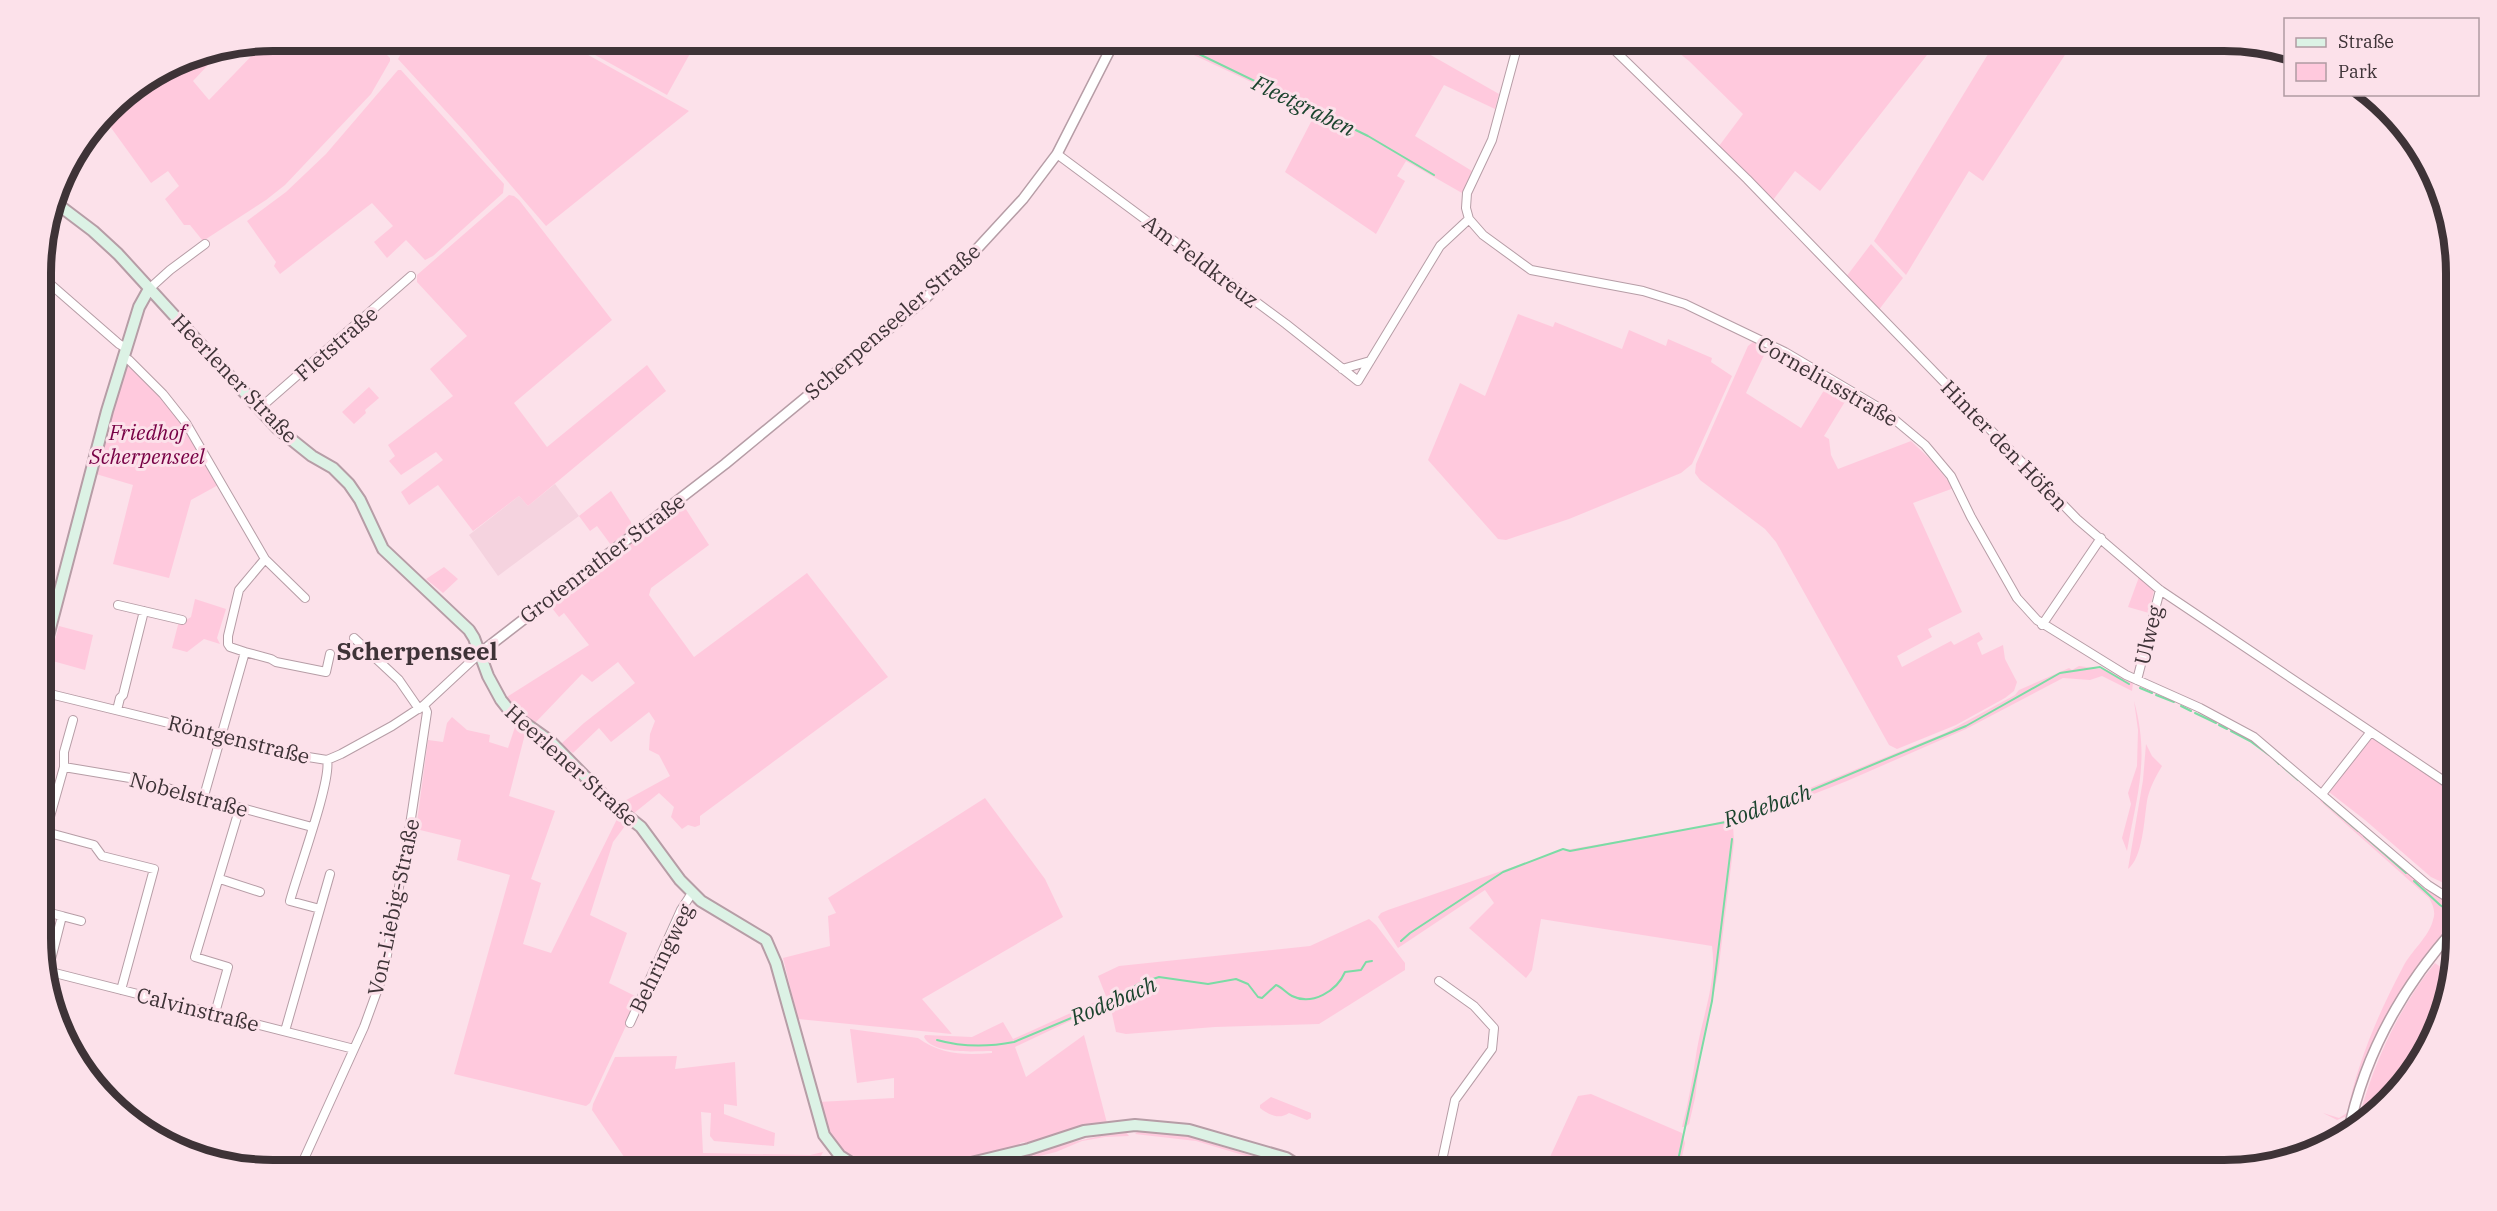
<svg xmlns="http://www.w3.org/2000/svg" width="2497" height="1211" font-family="'IBM Plex Serif',serif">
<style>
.built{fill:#f5d3df}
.green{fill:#ffc9dd}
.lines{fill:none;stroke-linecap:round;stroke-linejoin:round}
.stream{stroke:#7bdca5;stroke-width:2}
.minor-casing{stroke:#b69da6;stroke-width:10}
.tertiary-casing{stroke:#b69da6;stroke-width:12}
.secondary-casing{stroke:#b69da6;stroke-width:14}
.minor{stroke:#fff;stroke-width:8}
.tertiary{stroke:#fff;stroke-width:9}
.secondary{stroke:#dcf2e5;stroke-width:10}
.labels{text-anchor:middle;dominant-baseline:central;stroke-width:6;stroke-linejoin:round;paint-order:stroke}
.street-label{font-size:21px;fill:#3e3337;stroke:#fce1ea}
.park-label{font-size:21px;font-style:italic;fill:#770145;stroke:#fce1ea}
.water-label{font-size:22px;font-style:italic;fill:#1b442e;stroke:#fce1ea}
.quarter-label{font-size:24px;font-weight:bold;fill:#3e3337;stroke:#fce1ea}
.rim{fill:none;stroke:#3e3337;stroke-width:8}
</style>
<rect width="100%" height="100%" fill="#fce1ea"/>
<path class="built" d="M555,484L579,516L498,576L469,535L519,496L528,506Z"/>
<path class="green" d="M273,40L373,41L390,58V61L371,94L285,185L266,200L203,241L190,225H184L165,199L179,186L168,171L151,183L104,118L113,107L125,98L124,95L184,58L221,51L193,81L209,100L265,42Z
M408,41H563L689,111L546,226L465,132L398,59Z
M570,41H697L667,95Z
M1164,41H1429L1422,50L1499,94L1495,109L1444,85L1415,136L1472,171L1462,193L1406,161L1397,176L1405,181L1376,234L1285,172L1313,118L1311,110Z
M1664,41H1938L1820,191L1795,171L1773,200L1719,146L1743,114L1689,61Z
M1996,41H2074L1983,181L1969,171L1906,275L1874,241Z
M398,70H401L504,184L503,193L433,256L425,260L406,240L387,258L374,242L393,226L372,203L280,274L274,266L276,262L247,221L286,192L326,154Z
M509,195L514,196L519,200L612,320L514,403L547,447L647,365L666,391L528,506L519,496L473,531L438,485L409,505L401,492L443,460L436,452L401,475L389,461L395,456L388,445L453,396L430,369L467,336L417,282V275Z
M1871,244L1903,278L1878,311L1846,277Z
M1518,314L1553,327L1555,322L1622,349L1629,330L1666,346L1668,339L1712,358L1711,362L1732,376L1692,464L1681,473L1569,519L1506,540L1498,539L1428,460L1460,383L1485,396Z
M1753,342L1767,349L1746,393L1801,428L1829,382L1849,395L1824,436L1829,439L1831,455L1838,469L1911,441L1930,459L1954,488L1913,503L1962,612L1928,629L1932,637L1897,656L1902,667L1951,641L1954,645L1979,632L1983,639L1977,643L1982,655L2003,645L2005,659L2017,682L2014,691L2005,698L1956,725L1897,749L1889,745L1776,542L1765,529L1700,480L1695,473L1696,464L1748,346Z
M126,366L132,367L183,422L220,484L191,500L169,578L113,564L133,485L96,474Z
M369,387L379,398L365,410L366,413L354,424L342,412Z
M611,491L631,522L632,528L611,545L597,526L590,531L579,516Z
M680,500L709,545L651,588L649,595L694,657L807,573L888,677L700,816V825L695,827L688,825L682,829L671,817L674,807L659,793L633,814L619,804L670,776L659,755L649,750L650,734L655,721L649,712L611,742L599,728L573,753L561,744L584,723L635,683L618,662L592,682L582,674L535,723L515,709L507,697L589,645L564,613L559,617L548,603Z
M444,567L458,579L443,593L426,579Z
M2139,577L2154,590L2149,613L2128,607Z
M195,599L226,609L217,638L220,644L204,639L187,652L172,648L179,621L183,622L191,617Z
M59,626L93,635L85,670L49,660Z
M2079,666L2107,670L2133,683L2132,691L2102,676L2090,680L2063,678L1966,729L1847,781L1737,824L1736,820L1739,817L1945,733L2015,695L2019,690L2069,668L2072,670Z
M2134,701C2150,759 2137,794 2127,851L2122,838L2131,804L2128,793L2137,766L2138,730Z
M452,717L467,730L490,735L489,742L508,748L515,727L525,734L509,796L555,811L531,879L541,883L523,944L551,953L617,819L625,826L613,842L590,915L627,933L609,983L639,998L590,1103L586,1106L454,1074L510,875L457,860L461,840L416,829L428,740L443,742L447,723Z
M2372,737L2456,791V889L2431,877L2365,820L2329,792L2368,738Z
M2146,744L2152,756L2162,766C2156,776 2149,789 2147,801C2144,820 2143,857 2128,869L2143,780Z
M985,798L1045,879L1063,917L922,999L952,1034L798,1019L783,958L830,946L828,916L836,913L828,898Z
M2323,798L2452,904L2456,913L2455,920C2402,987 2370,1033 2347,1116L2337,1120L2323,1113L2339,1118L2347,1113C2358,1061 2378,1014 2403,967C2411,951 2429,937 2433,920C2436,912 2433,905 2429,898L2320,801Z
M1729,819L1733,825L1734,842L1718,973L1700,1059L1695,1098L1689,1124L1685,1127H1682C1689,1101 1693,1075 1697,1049C1703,1015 1717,981 1712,946L1541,919L1532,970L1526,978L1469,928L1494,903L1485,890L1398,948L1378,917L1381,913L1388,910L1559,851L1702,827Z
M1369,919L1376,925L1405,963V970L1319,1024L1215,1027L1126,1034L1116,1032L1111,1009L1098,976L1119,966L1310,946Z
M2435,963L2449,973L2433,1041L2399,1091L2356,1129C2371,1069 2396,1011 2435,963Z
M1104,998L1106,1004L1015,1047L1026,1077L1084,1035L1107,1123L1027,1144L1024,1142L1020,1143L1019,1147L971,1157C943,1175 902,1170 871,1170C839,1158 826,1133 818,1102L894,1098V1078L857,1083L850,1029L918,1038C941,1055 965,1055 992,1053V1051C974,1051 933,1055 924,1037L925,1035L972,1037L1003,1022L1013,1039Z
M677,1056L675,1069L735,1062L737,1106L724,1104V1114L775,1133L774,1146L714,1141L710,1136L711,1113L701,1112L703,1153L810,1155L823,1152L814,1170H633L592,1110L593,1104L615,1057Z
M1591,1094L1682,1133L1685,1143L1679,1170H1544L1578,1096Z
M1271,1097L1311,1113V1118L1307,1120L1289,1113C1279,1120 1269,1115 1260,1108V1105Z
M1138,1131L1190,1137L1299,1170H1293L1196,1141L1135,1134Z
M1118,1132H1126L1129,1136L1105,1137L1082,1141L1056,1152L982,1170H971L1032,1155L1057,1146L961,1170L1082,1136L1064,1144Z"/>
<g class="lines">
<path class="stream" d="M1170,40L1368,136L1434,175
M2140,688L2152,693
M2156,695L2174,702
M2181,706L2191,711
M2195,713L2216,723
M2219,725L2227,729
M2231,731L2250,741L2269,755
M2274,759L2279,764
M2283,767L2298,780
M2306,786L2313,792
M2324,802L2358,831
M2364,836L2406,873
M2414,881L2440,905L2450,912
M1401,941L1410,933L1503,872L1563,849L1570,851L1742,819L1966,726L2060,673L2100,667L2129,684
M937,1040C962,1047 988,1047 1014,1042L1119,998L1138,984L1159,977L1208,984L1236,979L1248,984L1258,997L1262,998L1276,985C1282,987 1286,993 1292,996C1312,1006 1337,991 1345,972L1361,970L1366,962L1372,961
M1676,1170L1712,1001L1732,839"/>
<defs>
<path id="minor" d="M1519,40L1492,140L1467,193L1466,208L1469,219L1483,235L1531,270L1643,291L1685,304L1785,352L1883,410L1925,445L1951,476L1971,517L2017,598L2037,620L2126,675L2200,708L2254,737L2428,885L2456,903
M1604,40L1747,179L2077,519L2160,590L2456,789
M1057,154L1286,324L1358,381L1440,246L1469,219
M41,276L119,344L126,348
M149,289L170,270L205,244
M123,357L129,360L163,394L186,423L265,559L305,598
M1342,369L1370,361
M260,408L411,276
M118,605L182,620
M2042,625L2101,538
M354,638L399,680L419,709
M245,652L271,659L276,662L326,672L330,654
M2137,680L2160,590
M42,692L308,757L327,760L341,754L392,726L424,705L480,653
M117,710L120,698L123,695L144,611
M64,767L130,778L312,827
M2322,794L2370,733
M204,796L245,652L230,647L228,644V636L239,590L265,559
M46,832L94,845L102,856L154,869L121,990
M42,845L64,767V752L73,720
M220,879L260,892
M320,909L290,901C297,874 332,780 327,760
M42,911L62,916L48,971
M62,916L81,921
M43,970L354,1049
M1439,981L1474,1006L1494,1028L1492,1049L1455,1100L1440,1170
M215,1013L228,967L195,957L240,807
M630,1023L681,910L692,893
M285,1031L330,874
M299,1170L364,1027L384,972L410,825L427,712L424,705"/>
<path id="tertiary" d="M480,653L725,464L919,304L964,263L1023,199L1057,154L1115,40
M2348,1134C2364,1054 2402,987 2456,927"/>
<path id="secondary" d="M56,203L93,231L118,254L277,428L312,456L333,468L349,484L360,500L383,549L469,630L474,638L488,676L501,700L512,714L550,741L612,804L641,827L680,880L701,901L766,940L776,963L824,1135L840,1156L862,1170
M42,659L107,411L139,307L149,289
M942,1170L1029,1149L1084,1131L1135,1125L1189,1130L1286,1158L1294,1163L1318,1170"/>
</defs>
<use href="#minor" class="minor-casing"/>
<use href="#tertiary" class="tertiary-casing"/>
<use href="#secondary" class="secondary-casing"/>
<use href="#minor" class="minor"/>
<use href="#tertiary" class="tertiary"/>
<use href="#secondary" class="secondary"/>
</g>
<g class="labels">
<g class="street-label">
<text transform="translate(1201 261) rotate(37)">Am Feldkreuz</text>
<text transform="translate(892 321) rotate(-41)">Scherpenseeler Straße</text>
<text transform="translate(336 343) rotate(-41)">Fletstraße</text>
<text transform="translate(235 378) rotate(46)">Heerlener Straße</text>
<text transform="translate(1828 381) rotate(30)">Corneliusstraße</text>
<text transform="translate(2005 445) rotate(46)">Hinter den Höfen</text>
<text transform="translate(602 558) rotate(-37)">Grotenrather Straße</text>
<text transform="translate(2148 635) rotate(-76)">Ulweg</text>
<text transform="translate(239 739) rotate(14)">Röntgenstraße</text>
<text transform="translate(572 765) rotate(42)">Heerlener Straße</text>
<text transform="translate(189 794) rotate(15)">Nobelstraße</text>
<text transform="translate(393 907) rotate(-78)">Von-Liebig-Straße</text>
<text transform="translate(661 958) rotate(-64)">Behringweg</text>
<text transform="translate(198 1009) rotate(14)">Calvinstraße</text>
</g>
<g class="park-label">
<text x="147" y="432">Friedhof<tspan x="147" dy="24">Scherpenseel</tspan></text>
</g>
<g class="water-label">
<text transform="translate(1304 105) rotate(26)">Fleetgraben</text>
<text transform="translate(1767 805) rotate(-19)">Rodebach</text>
<text transform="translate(1113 1000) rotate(-23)">Rodebach</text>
</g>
<g class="quarter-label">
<text x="417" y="651">Scherpenseel</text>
</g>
</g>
<path d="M0 0H2497V1211H0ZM273 51H2224A222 222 0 0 1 2446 273V938A222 222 0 0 1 2224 1160H273A222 222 0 0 1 51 938V273A222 222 0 0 1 273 51Z" fill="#fce1ea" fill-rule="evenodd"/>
<path class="rim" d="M273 51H2224A222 222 0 0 1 2446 273V938A222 222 0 0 1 2224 1160H273A222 222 0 0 1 51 938V273A222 222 0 0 1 273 51Z"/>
<rect x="2284" y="18" width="195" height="78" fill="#fce1ea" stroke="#b09ba2" stroke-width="1.5"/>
<rect x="2296" y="38" width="30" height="9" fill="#dcf2e5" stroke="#b09ba2" stroke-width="1.5"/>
<text x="2338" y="48" font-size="18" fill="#3e3337">Straße</text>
<rect x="2296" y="63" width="30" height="18" fill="#ffc9dd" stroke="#b09ba2" stroke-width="1.5"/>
<text x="2338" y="78" font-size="18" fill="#3e3337">Park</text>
</svg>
